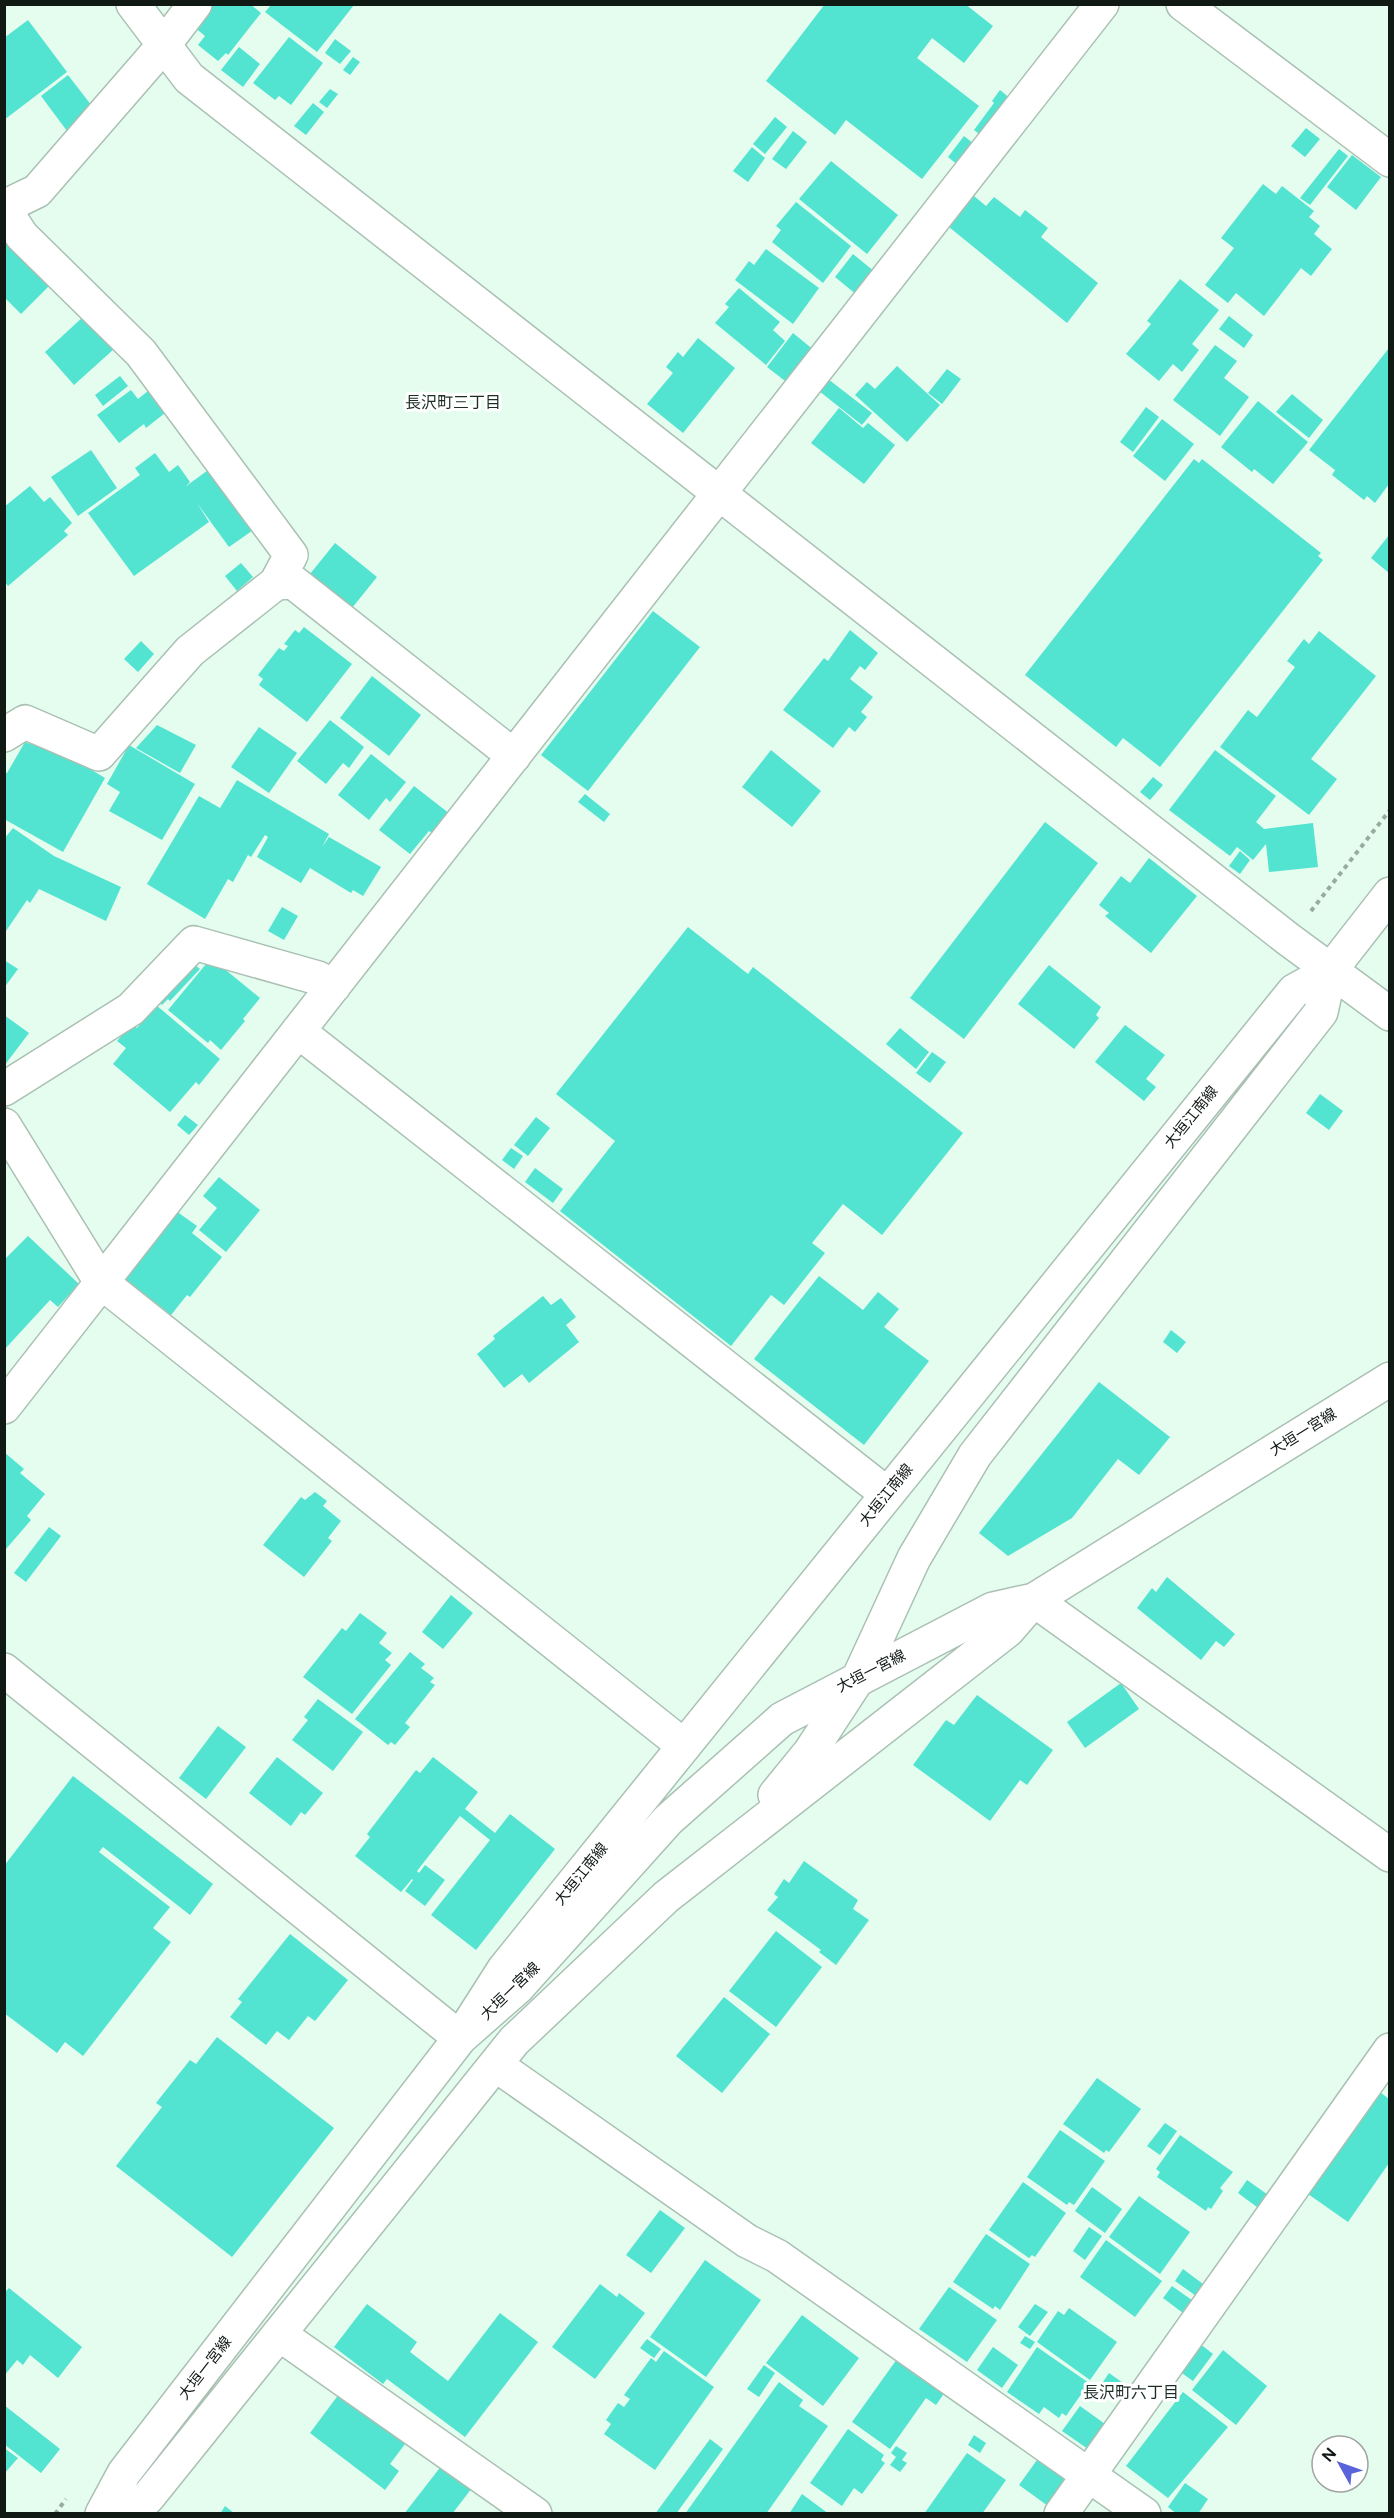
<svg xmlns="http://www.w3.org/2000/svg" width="1394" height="2518" font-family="Figtree,'Noto Sans JP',sans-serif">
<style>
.building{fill:#52e3d1}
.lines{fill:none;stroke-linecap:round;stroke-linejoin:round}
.minor-casing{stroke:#a9c0b3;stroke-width:36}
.major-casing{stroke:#a9c0b3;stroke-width:36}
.path{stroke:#99aba1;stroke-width:4;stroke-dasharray:4.5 4.5;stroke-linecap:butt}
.minor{stroke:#fff;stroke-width:33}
.major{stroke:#fff;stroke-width:33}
.labels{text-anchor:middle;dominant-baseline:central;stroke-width:6;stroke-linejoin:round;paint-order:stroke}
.street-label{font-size:15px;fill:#111915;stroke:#fff}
.neighbourhood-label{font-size:16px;fill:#1b2e24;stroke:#fff}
</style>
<rect width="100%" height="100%" fill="#e5fdef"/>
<path class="building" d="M210,4H250L261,13L228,55L226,53L218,61L198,45L205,36L193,26Z
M825,4H965L993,26L964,63L932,38L917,58L979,106L922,179L846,120L835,135L766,81Z
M271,5H354L317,52L265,12Z
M28,20L67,72L4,120V38Z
M289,37L323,63L291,105L279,96L275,100L253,83Z
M335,39L351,51L340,64L325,53Z
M239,47L260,64L243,87L221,70Z
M353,57L360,62L350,75L343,70Z
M68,75L95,110L67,131L41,96Z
M330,89L338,94L327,108L319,102Z
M1000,90L1011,99L983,137L974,130L994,103L992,101Z
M313,103L324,112L306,135L294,126Z
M775,117L787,127L765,154L753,144Z
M1306,128L1320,139L1305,157L1291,146Z
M793,131L807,142L786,169L772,159Z
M964,136L974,144L958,165L948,157Z
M752,147L765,158L748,182L733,171Z
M1339,149L1348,156L1310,205L1300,198Z
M1352,155L1381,177L1356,210L1327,187Z
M831,161L898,215L867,254L799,199Z
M1263,184L1276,194L1282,186L1314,211L1309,217L1320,226L1314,234L1332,249L1311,276L1301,268L1264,316L1236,293L1228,303L1205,285L1234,248L1221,238Z
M974,196L986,206L994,197L1020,217L1025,210L1048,228L1041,237L1098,283L1067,323L949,227Z
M796,202L851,246L823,283L772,242L781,230L776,226Z
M4,239L51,284L21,314L4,297Z
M766,249L819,288L793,324L735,280L749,261L754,265Z
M853,254L875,272L857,295L835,277Z
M1180,279L1219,310L1192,344L1199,350L1182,372L1173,364L1159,381L1126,354L1151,324L1147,321Z
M739,288L780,322L773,330L785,341L766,365L715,323L729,307L725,304Z
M84,316L114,349L74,385L45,352Z
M1229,316L1253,335L1244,348L1219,329Z
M793,333L815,351L789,384L767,367Z
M698,338L735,368L683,433L647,404L673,373L666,367L678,352L683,357Z
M1215,345L1237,361L1224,378L1249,397L1220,436L1173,400Z
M1389,348V484L1375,503L1367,496L1364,500L1332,475L1335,470L1309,450Z
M897,366L940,405L907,442L855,395L867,382L875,389Z
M947,369L961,379L942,404L928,393Z
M120,376L128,386L103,406L95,395Z
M828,379L872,413L862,425L819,391Z
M153,387L170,409L146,428L144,424L119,443L97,415L131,390L138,399Z
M1292,394L1323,420L1309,438L1276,412Z
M1258,401L1308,442L1273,484L1254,469L1252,472L1221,447Z
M1146,407L1159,417L1133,452L1120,442Z
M839,408L863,428L868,423L895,445L864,484L811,443Z
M1162,419L1194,444L1165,481L1133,456Z
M91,450L117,488L78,516L51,477Z
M155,453L169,472L178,465L190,482L185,487L219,462L263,523L229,547L197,503L209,522L134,576L88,513L140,475L135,468Z
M1194,459L1199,463L1202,459L1321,553L1318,556L1323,560L1160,767L1123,738L1116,747L1025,675Z
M30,486L44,502L50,497L72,523L64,531L68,535L8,586L4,581V507Z
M1389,535V573L1371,558Z
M335,543L377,577L352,608L310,574Z
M241,563L253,577L237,591L225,576Z
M653,611L700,647L588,791L541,755Z
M304,627L352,664L307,722L259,685L263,679L258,675L279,648L284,651L288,646L284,644L295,630L299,633Z
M850,630L878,653L865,670L860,666L850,679L873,697L861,712L867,717L855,732L849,727L833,748L783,710L824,658L828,661Z
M1319,631L1376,676L1311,759L1337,779L1309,815L1220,747L1248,710L1257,717L1295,667L1287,661L1304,639L1309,644Z
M141,641L154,654L138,672L124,659Z
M372,676L421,715L389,756L340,718Z
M330,720L364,747L349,768L343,763L326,784L297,761Z
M157,725L196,745L180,773L136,748Z
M259,727L297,753L269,793L231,767Z
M25,742L75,760L105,778L63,852L4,819V772L7,773Z
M129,745L195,784L162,840L109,811L120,792L107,784Z
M771,750L821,791L792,827L742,787Z
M1215,750L1276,796L1256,822L1264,829L1313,823L1318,867L1269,872L1266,844L1253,860L1237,847L1230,856L1169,810Z
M371,754L406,782L390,802L386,798L369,820L338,795Z
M1153,777L1163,785L1150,800L1140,792Z
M237,780L329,834L322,847L329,837L381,867L363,896L353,890L351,893L310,868L301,883L257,857L268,837L265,835L251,857L248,855L233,882L228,879L205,919L147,884L199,796L220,808Z
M414,786L450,814L434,834L429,831L410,854L379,830Z
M585,794L610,814L604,822L578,802Z
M1045,822L1098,863L964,1039L910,998Z
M13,828L54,856L121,887L106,921L39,889L30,903L27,900L4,934V839Z
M1240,851L1250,860L1240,874L1229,866Z
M1149,858L1197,896L1151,953L1105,916L1109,913L1099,905L1121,876L1130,883Z
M282,907L298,916L284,940L268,931Z
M688,927L748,974L753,967L963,1133L882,1235L843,1204L812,1243L825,1253L784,1305L771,1295L731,1346L560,1211L615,1141L556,1094Z
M211,958L260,998L243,1019L245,1021L221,1050L210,1040L208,1043L168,1010Z
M4,960L18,969L4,988Z
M194,964L200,969L170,1001L168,999L162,1005L155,998Z
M1049,965L1101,1007L1096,1015L1099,1018L1074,1049L1018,1004Z
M156,1005L220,1059L199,1085L196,1082L170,1112L113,1064L126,1048L117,1041L132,1023L137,1028Z
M4,1015L29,1033L4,1066Z
M1125,1025L1165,1055L1146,1079L1156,1087L1144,1101L1095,1062Z
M900,1028L929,1052L916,1069L886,1044Z
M932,1052L946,1062L930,1083L916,1073Z
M1320,1094L1343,1111L1329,1130L1306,1113Z
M185,1115L198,1125L189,1135L177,1125Z
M536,1117L550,1128L528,1156L514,1145Z
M511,1148L523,1156L514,1169L502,1160Z
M535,1168L563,1189L553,1203L525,1182Z
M219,1177L260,1210L226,1252L199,1230L217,1208L203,1196Z
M176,1211L197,1226L192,1233L222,1257L190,1297L187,1295L171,1315L120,1275Z
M28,1236L79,1284L58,1307L50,1300L4,1350V1260Z
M819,1276L863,1310L878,1292L899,1309L884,1327L929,1361L864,1445L754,1359Z
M543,1296L551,1305L561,1298L576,1317L566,1325L579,1342L529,1383L522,1374L504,1388L477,1354L495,1339L493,1336Z
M1171,1330L1186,1342L1177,1353L1163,1342Z
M1099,1382L1170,1437L1139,1475L1118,1459L1072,1518L1008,1556L979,1533Z
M4,1452L24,1469L20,1473L45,1494L27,1516L31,1520L6,1549L4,1547Z
M315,1492L327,1501L323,1506L341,1521L328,1538L332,1541L304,1577L263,1545L301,1497L305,1500Z
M49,1527L61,1536L26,1582L14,1573Z
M1167,1577L1235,1634L1224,1647L1216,1641L1201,1660L1137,1608L1152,1588L1156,1592Z
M451,1595L473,1613L443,1649L422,1632Z
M360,1613L387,1633L379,1643L392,1653L385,1660L391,1665L352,1714L303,1677L342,1628L346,1631Z
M410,1652L425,1664L421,1668L434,1678L430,1682L435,1685L405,1723L410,1727L395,1745L391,1742L388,1745L355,1719Z
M1121,1683L1139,1709L1085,1748L1067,1722Z
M977,1695L1053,1750L1027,1785L1020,1780L990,1821L913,1765L946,1720L954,1725Z
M318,1699L363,1732L333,1771L292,1740L308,1720L304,1717Z
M218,1726L246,1747L206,1799L179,1778Z
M277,1757L323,1793L305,1815L301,1812L291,1826L249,1793Z
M433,1757L478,1792L465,1809L495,1833L510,1814L555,1849L476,1950L431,1915L490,1840L460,1816L417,1871L419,1873L425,1865L445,1880L425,1906L405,1891L413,1880L412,1879L401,1892L355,1856L370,1837L367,1834L416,1770L420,1773Z
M73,1776L213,1884L190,1915L103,1847L99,1852L170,1907L153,1928L171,1942L83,2056L65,2042L57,2053L4,2013V1866Z
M804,1861L858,1900L853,1909L869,1920L836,1965L819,1952L821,1950L767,1910L778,1897L774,1894L784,1879L789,1883Z
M776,1931L822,1967L776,2027L729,1991Z
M290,1934L348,1980L315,2021L308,2016L289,2040L277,2031L266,2045L230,2017L242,2002L238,1999Z
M724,1997L770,2034L722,2093L676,2056Z
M217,2037L334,2128L232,2257L116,2166L162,2107L156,2103L190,2060L196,2064Z
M1097,2078L1141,2109L1109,2152L1106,2150L1104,2153L1063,2124Z
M1380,2092L1389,2099V2163L1348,2222L1308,2194Z
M1165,2123L1177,2131L1160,2155L1147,2146Z
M1060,2130L1105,2161L1074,2205L1069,2202L1067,2205L1027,2177Z
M1180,2135L1233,2172L1220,2188L1223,2191L1211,2209L1208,2207L1206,2211L1157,2177L1160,2172L1156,2169Z
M1247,2180L1271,2197L1261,2210L1238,2193Z
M1023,2182L1066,2213L1035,2257L1032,2255L1029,2258L989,2230Z
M1092,2187L1122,2209L1105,2233L1075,2211Z
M1139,2196L1190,2232L1160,2274L1109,2237Z
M660,2210L685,2228L651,2273L626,2255Z
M1089,2227L1102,2236L1085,2260L1073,2251Z
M986,2234L1030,2264L1000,2310L995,2306L993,2309L953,2282Z
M1106,2240L1162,2281L1135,2317L1080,2277Z
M705,2260L761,2300L706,2377L650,2337Z
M1183,2269L1207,2287L1199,2298L1175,2281Z
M600,2284L617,2297L619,2293L645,2313L595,2379L552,2347Z
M1172,2286L1196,2303L1187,2316L1163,2298Z
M949,2287L997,2320L967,2362L919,2329Z
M9,2288L82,2347L58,2378L30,2355L23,2365L17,2360L4,2376V2293Z
M367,2304L417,2342L410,2352L448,2381L500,2313L538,2342L465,2437L387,2379L383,2384L334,2347Z
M1035,2304L1048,2312L1030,2336L1018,2327Z
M1069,2308L1117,2342L1090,2380L1037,2342L1058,2311L1064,2315Z
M802,2315L859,2358L823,2406L766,2363Z
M1025,2336L1035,2342L1030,2349L1020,2343Z
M647,2339L661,2349L654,2358L640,2348Z
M1199,2343L1213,2354L1193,2381L1179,2371Z
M993,2347L1018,2365L1002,2388L977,2370Z
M1037,2347L1089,2383L1066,2416L1062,2413L1059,2418L1044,2407L1039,2414L1007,2392Z
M1223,2350L1267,2386L1236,2425L1192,2390Z
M664,2351L714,2387L655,2470L604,2434L611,2424L606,2420L618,2403L624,2407L630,2399L624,2395L651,2358L656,2362Z
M897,2359L945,2392L936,2405L926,2398L890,2449L852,2422Z
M764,2365L775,2373L759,2397L747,2389Z
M1109,2373L1133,2390L1125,2402L1101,2385Z
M779,2382L803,2400L799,2406L828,2426L766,2514H685Z
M1183,2392L1228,2427L1168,2498L1126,2466Z
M339,2394L405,2444L390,2464L399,2471L385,2490L310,2433Z
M4,2405L60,2449L41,2473L4,2444Z
M1080,2406L1105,2424L1088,2449L1062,2431Z
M848,2429L884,2455L881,2460L885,2463L862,2494L854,2488L842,2506L810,2483Z
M974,2435L986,2443L980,2453L968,2445Z
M710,2439L723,2449L676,2514H655Z
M896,2446L907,2453L902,2460L907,2463L900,2472L890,2465L896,2457L891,2453Z
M4,2448L18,2458L4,2474Z
M967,2453L1006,2480L982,2514H924Z
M1037,2460L1066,2480L1048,2506L1019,2485Z
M442,2465L472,2488L452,2514H404Z
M1185,2483L1208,2499L1198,2514H1177L1168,2507Z
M802,2494L829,2514H789Z
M225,2506L235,2514H220Z"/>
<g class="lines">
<defs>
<path id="minor" d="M133,4L189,78L1288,939L1390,1014
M1183,4L1390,160
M4,207L37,191L163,46L195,4
M4,209L22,236L141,353L291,555L276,583
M4,735L25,722L99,754L190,651L276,583L293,582L514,756
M298,1031L887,1494
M4,1089L131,1009L194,943L318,978L334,986
M4,1125L101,1282L684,1746
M4,1407L1102,4
M1034,1600L1390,1855
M4,1670L460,2038
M496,2065L747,2241L777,2256L1144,2514
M279,2334L535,2514
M1061,2514L1390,2050"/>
<path id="major" d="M775,1795L810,1752L859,1677L914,1558L975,1455L1321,1012L1330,971
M460,2038L504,1969L1294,991L1330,971L1390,894
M102,2514L124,2473L460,2038L518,1987L668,1820L782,1719L993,1609L1034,1600
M131,2514L149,2496L514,2041L666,1897L1008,1630L1034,1600L1390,1379"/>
</defs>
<use href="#minor" class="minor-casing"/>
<use href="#major" class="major-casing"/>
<path class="path" d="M1311,911L1390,810
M55,2514L66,2499"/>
<use href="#minor" class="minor"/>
<use href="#major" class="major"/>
</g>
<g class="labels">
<g class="street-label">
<text transform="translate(1191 1117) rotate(-51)">大垣江南線</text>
<text transform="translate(1303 1432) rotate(-32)">大垣一宮線</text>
<text transform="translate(886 1495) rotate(-51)">大垣江南線</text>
<text transform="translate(871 1671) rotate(-27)">大垣一宮線</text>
<text transform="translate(581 1874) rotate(-51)">大垣江南線</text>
<text transform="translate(510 1991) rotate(-44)">大垣一宮線</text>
<text transform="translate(205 2368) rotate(-52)">大垣一宮線</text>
</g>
<g class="neighbourhood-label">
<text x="453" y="402">長沢町三丁目</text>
<text x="1131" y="2392">長沢町六丁目</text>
</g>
</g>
<rect width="1394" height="2518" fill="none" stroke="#111915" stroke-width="12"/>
<g transform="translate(1340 2464) rotate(310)"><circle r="28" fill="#ffffff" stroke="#a0a3a1" stroke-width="1.5"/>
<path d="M0-4.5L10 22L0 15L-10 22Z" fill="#5964db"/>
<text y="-9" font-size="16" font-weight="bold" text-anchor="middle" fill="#111915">N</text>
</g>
</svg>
